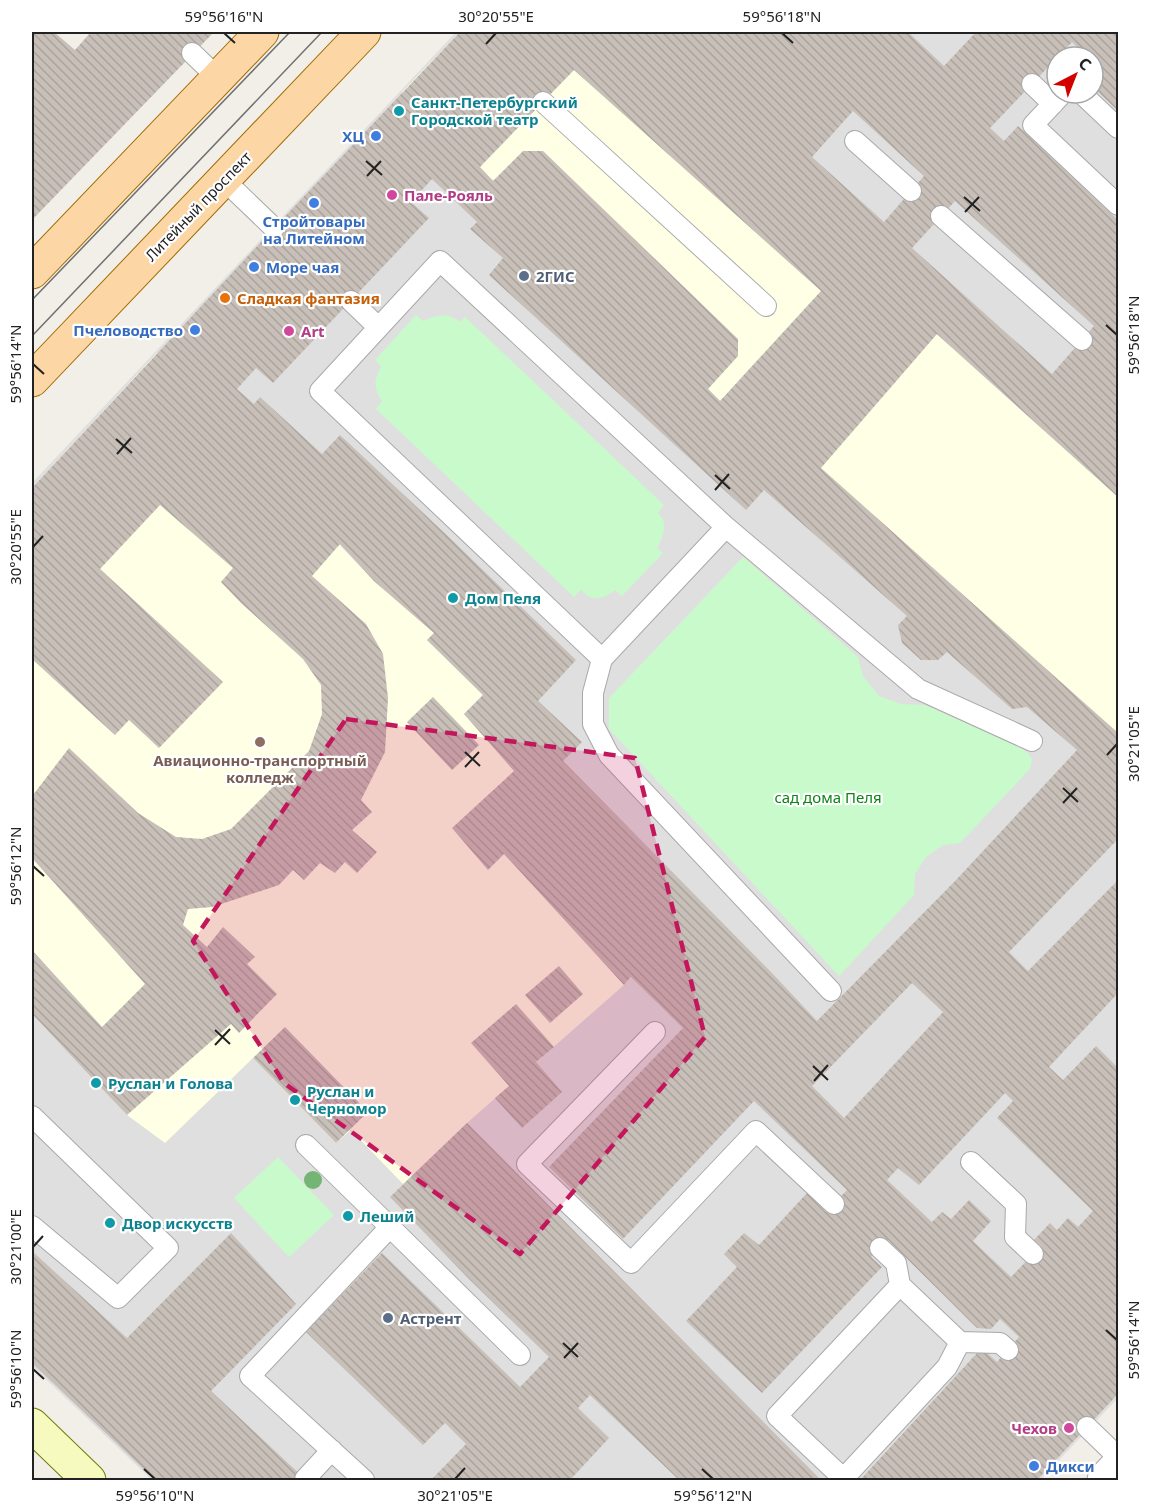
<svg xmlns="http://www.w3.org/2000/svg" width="1150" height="1512" font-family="'Noto Sans',sans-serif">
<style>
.residential{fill:#e0dfdf;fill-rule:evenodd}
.education{fill:#ffffe5}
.park{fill:#c8facc}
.building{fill:url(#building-back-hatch);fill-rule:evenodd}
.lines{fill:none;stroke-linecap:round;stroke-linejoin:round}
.lane-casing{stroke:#a9a9a9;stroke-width:22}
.street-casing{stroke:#a9a9a9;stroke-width:35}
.secondary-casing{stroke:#707d05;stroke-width:35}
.primary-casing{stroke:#a06b00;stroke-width:35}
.lane{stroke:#fff;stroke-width:20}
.street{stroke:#fff;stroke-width:33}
.secondary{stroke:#f7fabf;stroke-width:33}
.primary{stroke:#fcd6a4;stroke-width:33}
.tram{stroke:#707070;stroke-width:1.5}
.tree{fill:#74b475}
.marked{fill:#c2185b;fill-opacity:0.2;stroke:#c2185b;stroke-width:4.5;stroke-dasharray:12 8;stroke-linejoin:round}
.ticks{fill:none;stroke:#222;stroke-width:2}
.culture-dot{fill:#0f9aa8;stroke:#fff;stroke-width:2}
.shop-dot{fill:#3f7fe0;stroke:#fff;stroke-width:2}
.hotel-dot{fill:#d1479c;stroke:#fff;stroke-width:2}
.service-dot{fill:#5c6f8a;stroke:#fff;stroke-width:2}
.food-dot{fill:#e8710a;stroke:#fff;stroke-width:2}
.education-dot{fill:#8d6e63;stroke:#fff;stroke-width:2}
.labels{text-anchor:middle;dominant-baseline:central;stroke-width:4.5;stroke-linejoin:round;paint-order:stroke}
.culture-label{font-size:15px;font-weight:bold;fill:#0d838f;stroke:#fff;text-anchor:start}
.shop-label{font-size:15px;font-weight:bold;fill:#366cbe;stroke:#fff;text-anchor:end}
.hotel-label{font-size:15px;font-weight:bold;fill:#b23c85;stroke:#fff;text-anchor:start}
.street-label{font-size:15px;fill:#222;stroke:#fff}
.service-label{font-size:15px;font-weight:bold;fill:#4e5e75;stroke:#fff;text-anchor:start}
.food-label{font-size:15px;font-weight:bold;fill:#c56008;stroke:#fff;text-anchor:start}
.education-label{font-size:15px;font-weight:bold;fill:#785e54;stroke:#fff}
.park-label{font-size:15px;fill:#0c8416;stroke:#fff}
.neatline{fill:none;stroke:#222;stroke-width:2}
.ticks-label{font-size:15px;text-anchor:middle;fill:#222}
</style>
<defs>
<pattern id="building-back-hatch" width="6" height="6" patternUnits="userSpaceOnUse" patternTransform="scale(1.5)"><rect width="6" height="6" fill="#c7bfb8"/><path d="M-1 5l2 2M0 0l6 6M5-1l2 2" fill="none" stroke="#aba49e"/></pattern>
</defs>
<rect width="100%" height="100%" fill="#f2efe9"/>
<path class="residential" d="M456,32H1118V1398L1040,1480H152L32,1366V483ZM1057,57H1093V93H1057Z"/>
<path class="education" d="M460,32H600L1118,497V733L821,469L807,485L402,92Z
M157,353L374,581L434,633L427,640L483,695L464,714L668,940L624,985L467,1123L403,1184L351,1130L336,1143L253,1058L165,1143L127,1115L104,1091L32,1014V488Z"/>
<path class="park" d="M416,315L423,321C436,315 448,312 460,322L465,317L664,505L658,513C669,523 663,536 657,548L663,553L622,596L615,590C609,595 599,601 590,597C586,596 584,592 581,590L574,597L376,409L382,401C373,386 374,382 381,366L375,360Z
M743,557L858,657L863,676L879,696L901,704L925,705L1019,747L1027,752L1032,759L1030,769L960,843L943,845L926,857L915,874L914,895L839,976L609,729V698Z
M278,1157L334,1215L289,1257L234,1198Z"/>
<path class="building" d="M32,32H54L75,50L91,32H214L32,220Z
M460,32H908L944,66L976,32H1118V111L1093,87V57H1086L1087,56L1072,42L990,128L1004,141L1018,126L1118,220V497L937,334L821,468L1118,733V844L1116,841L1009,952L1028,971L1118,880V993L1049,1067L1063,1080L1096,1046L1118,1068V1394L1037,1480H860L978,1352H986L997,1362L1019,1337L1000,1319L991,1329L977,1328L888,1240L871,1257L882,1267L762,1393L686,1321L737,1267L724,1254L744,1233L759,1245L807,1193L826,1212L847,1190L754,1101L623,1239L549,1167L683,1028L631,977L624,985L504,854L488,870L452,828L514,771L464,714L483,695L427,640L434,633L374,581L340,544L312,576L366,624L383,654L388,698L385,752L361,800L372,812L352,830L377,852L357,873L345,862L335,873L320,863L304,880L293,870L279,885L212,907L188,909L183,925L207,947L223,927L255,957L247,964L277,994L239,1033L231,1024L127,1115L104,1091L34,1016L32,1018V950L102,1027L145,984L32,858V794L33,795L69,748L138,813L176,837L202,839L231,829L309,751L322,714L321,685L303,659L241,603L221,582L233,568L160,505L100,569L223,682L159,748L129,720L115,735L32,659V488L274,228ZM574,70L821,291L720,401L708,389L738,356V339L543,151H523L493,181L480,167ZM853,111L924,176L884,222L812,157ZM432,179L477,222L470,229L503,258L489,275L746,510L764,490L907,616L898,625L902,643L921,660H938L947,652L1012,709L1027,707L1077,750L956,880L817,1021L770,971L563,761L582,742L538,701L576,660L452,540L340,435L322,454L260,397L254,404L237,389L256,368L273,383L429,218L411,202ZM955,201L1094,326L1052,374L912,248ZM912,983L943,1012L844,1118L812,1086ZM1005,1093L1013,1101L997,1118L1093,1211L1078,1227L1068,1218L1057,1230L1050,1223L1034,1240L1041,1246L1011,1277L973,1241L991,1221L969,1200L951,1219L942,1212L932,1222L887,1180L898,1168L919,1185Z
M433,697L479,745L452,770L407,722Z
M559,966L583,994L550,1023L525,995Z
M516,1004L554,1047L536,1062L562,1092L522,1128L495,1098L509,1086L471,1043Z
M285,1027L368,1112L336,1143L253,1058Z
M467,1123L821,1480H679L590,1395L578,1408L609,1438L570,1480H431L466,1444L445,1423L423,1445L306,1332L382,1253L520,1387L549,1357L469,1279L390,1197Z
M231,1233L296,1304L211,1391L306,1480H155L32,1363V1251L127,1338Z"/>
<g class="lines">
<defs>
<path id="lane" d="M192,53L218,78
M1032,84L1053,104
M1063,93L1033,125L1118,205
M1081,93L1118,128
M543,102L766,306
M855,141L911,191
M223,179L274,228
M941,216L1082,340
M440,261L726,527L602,659L320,391Z
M351,301L378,327
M726,527L918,689L1032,741
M602,659L593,693V724L609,755L831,991
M655,1032L527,1164L631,1263L756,1131L834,1204
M32,1116L168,1248L118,1298L32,1226
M306,1145L390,1227
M971,1162L1016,1204L1015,1237L1033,1254
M880,1248L896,1263L900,1285L960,1342L1000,1343L1008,1350
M1087,1427L1118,1457
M305,1479L332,1450
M843,1479L947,1367L960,1342
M364,1480L250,1376L390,1227L520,1355
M845,1480L777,1416L900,1285"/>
<path id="street" d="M1104,1480L1118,1465"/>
<path id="secondary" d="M32,1425L89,1480"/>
<path id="primary" d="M32,272L262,32
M32,380L364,32"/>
</defs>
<use href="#lane" class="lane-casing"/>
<use href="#street" class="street-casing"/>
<use href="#secondary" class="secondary-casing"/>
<use href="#primary" class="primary-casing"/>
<use href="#lane" class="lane"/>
<use href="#street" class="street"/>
<use href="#secondary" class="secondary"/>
<use href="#primary" class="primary"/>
<path class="tram" d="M32,300L290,32
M32,336L322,32"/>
</g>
<circle class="tree" cx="313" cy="1180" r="9"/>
<path class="marked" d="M346,719L635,758L705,1037L520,1254L284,1083L193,941Z"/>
<path class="ticks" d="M224,33L235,43M782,33L793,43M486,44L496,33M366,161L382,175M367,176L381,161M964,197L980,211M965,212L979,197M1106,325L1117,335M33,364L44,374M116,439L132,453M117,454L131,438M715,475L730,489M715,490L729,474M33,547L43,536M465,752L480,766M1107,755L1117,744M465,767L479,752M1063,788L1078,802M1063,803L1077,788M33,866L44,876M215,1030L230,1044M215,1045L230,1029M813,1066L828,1080M814,1081L828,1065M33,1247L43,1236M1106,1330L1117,1340M563,1343L578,1357M564,1358L578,1343M33,1369L44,1379M144,1469L155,1479M702,1469L713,1479M455,1479L465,1468"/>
<g class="culture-dot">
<circle cx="399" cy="111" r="6"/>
<circle cx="453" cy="598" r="6"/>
<circle cx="96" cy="1083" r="6"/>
<circle cx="295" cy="1100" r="6"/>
<circle cx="348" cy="1216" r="6"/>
<circle cx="110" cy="1223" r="6"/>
</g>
<g class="shop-dot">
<circle cx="376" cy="136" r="6"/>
<circle cx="314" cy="203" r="6"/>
<circle cx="254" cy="267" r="6"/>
<circle cx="195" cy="330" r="6"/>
<circle cx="1034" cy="1466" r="6"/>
</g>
<g class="hotel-dot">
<circle cx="392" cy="195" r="6"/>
<circle cx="289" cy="331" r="6"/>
<circle cx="1069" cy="1428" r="6"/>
</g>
<g class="service-dot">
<circle cx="524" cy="276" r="6"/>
<circle cx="388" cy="1318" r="6"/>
</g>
<circle class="food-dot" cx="225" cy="298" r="6"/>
<circle class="education-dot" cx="260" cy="742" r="6"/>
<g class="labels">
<g class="culture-label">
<text x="411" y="102">Санкт-Петербургский<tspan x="411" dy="17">Городской театр</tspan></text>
<text x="465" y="598">Дом Пеля</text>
<text x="108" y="1083">Руслан и Голова</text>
<text x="307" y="1091">Руслан и<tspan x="307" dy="17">Черномор</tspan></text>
<text x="360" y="1216">Леший</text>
<text x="122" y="1223">Двор искусств</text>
</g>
<g class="shop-label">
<text x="364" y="136">ХЦ</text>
<text x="314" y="221" text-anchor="middle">Стройтовары<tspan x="314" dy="17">на Литейном</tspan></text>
<text x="266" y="267" text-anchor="start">Море чая</text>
<text x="183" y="330">Пчеловодство</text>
<text x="1046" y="1466" text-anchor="start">Дикси</text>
</g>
<g class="hotel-label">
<text x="404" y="195">Пале-Рояль</text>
<text x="301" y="331">Art</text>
<text x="1057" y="1428" text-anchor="end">Чехов</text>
</g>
<g class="street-label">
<text transform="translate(198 206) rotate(-46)">Литейный проспект</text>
</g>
<g class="service-label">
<text x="536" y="276">2ГИС</text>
<text x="400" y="1318">Астрент</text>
</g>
<g class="food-label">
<text x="237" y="298">Сладкая фантазия</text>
</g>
<g class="education-label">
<text x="260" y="760">Авиационно-транспортный<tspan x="260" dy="17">колледж</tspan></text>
</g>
<g class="park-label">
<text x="828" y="797">сад дома Пеля</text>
</g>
</g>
<rect width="1150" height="1512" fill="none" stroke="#ffffff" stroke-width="66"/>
<g transform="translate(1075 75) rotate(42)"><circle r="28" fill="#ffffff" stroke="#a7a7a7" stroke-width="1.5"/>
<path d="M0-4.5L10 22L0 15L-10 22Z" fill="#d40000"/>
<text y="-9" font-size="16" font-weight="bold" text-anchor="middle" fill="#222222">С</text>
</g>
<rect x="33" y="33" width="1084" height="1446" class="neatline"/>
<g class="ticks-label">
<text x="224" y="22">59°56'16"N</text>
<text x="496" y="22">30°20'55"E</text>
<text x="782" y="22">59°56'18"N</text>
<text transform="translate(1134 335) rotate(-90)" y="5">59°56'18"N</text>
<text transform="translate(16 364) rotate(-90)" y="5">59°56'14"N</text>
<text transform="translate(16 547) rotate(-90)" y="5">30°20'55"E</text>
<text transform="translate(1134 744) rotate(-90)" y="5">30°21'05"E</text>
<text transform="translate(16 866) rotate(-90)" y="5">59°56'12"N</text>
<text transform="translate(16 1247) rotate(-90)" y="5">30°21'00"E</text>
<text transform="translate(1134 1340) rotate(-90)" y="5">59°56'14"N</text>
<text transform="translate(16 1369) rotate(-90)" y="5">59°56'10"N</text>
<text x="155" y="1501">59°56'10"N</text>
<text x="455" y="1501">30°21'05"E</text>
<text x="713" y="1501">59°56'12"N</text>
</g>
</svg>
